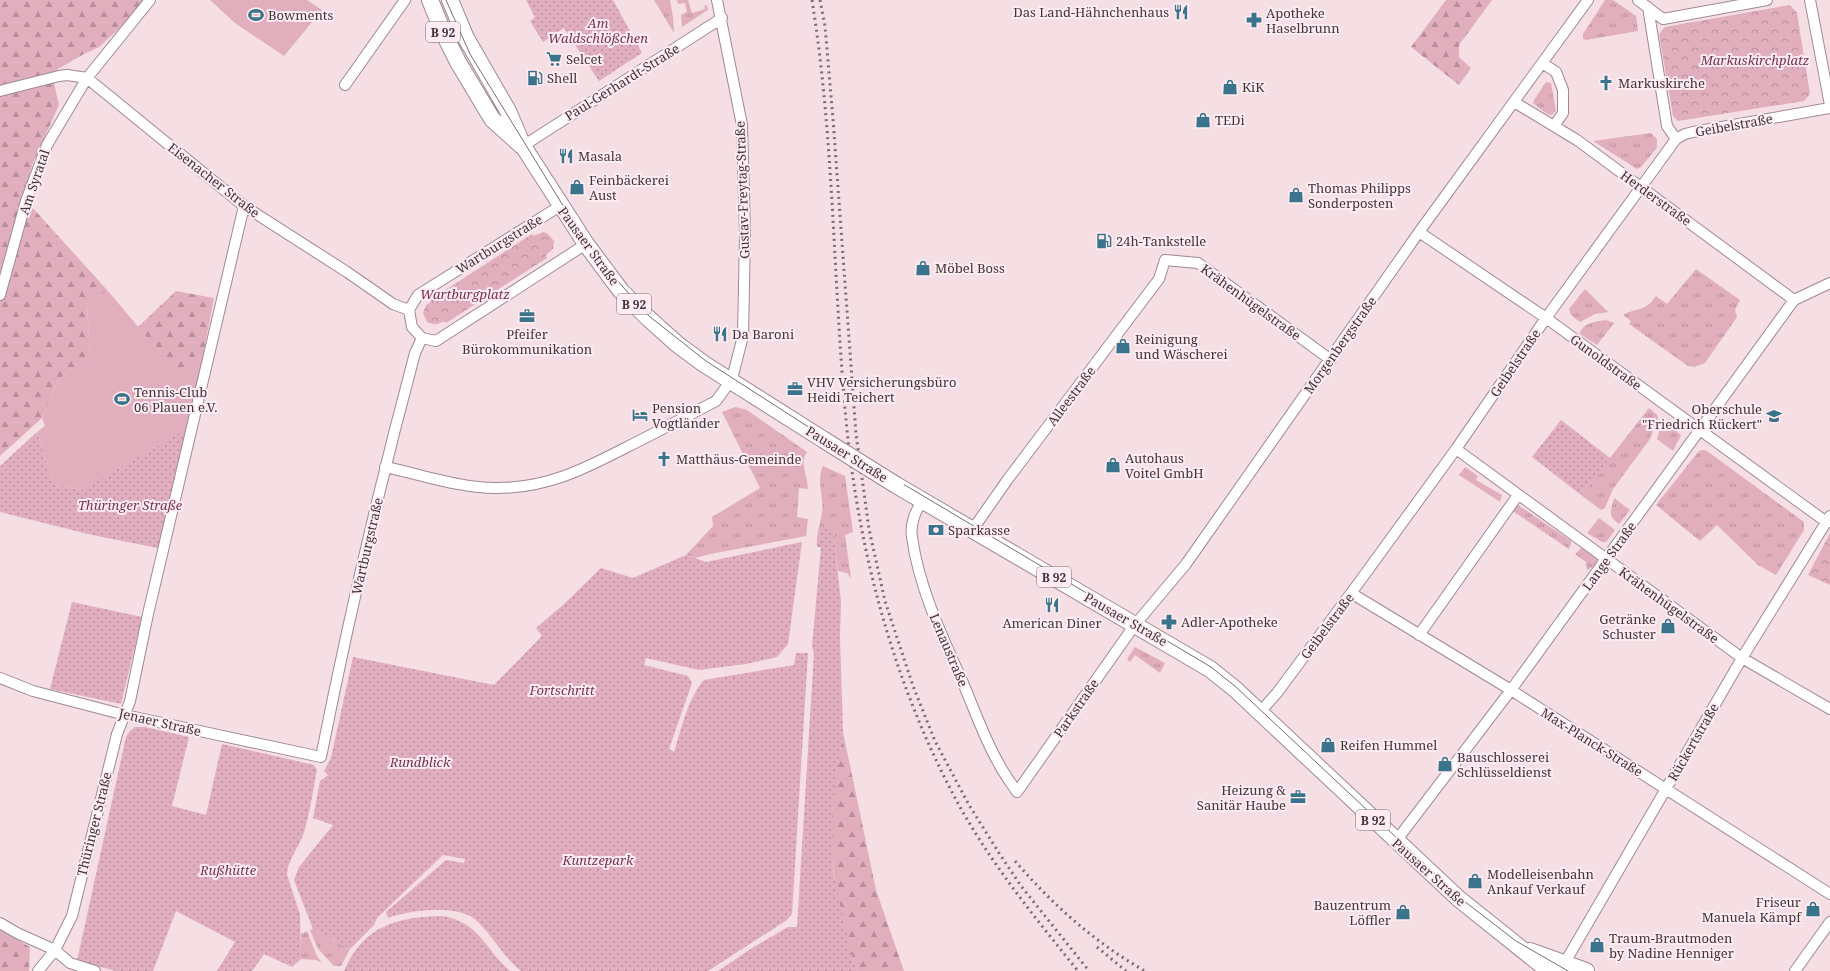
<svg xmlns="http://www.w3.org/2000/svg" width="1830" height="971" font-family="'Noto Serif',serif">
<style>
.grass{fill:url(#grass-tufts)}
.forest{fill:url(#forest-firs)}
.park{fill:url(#park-crowns)}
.garden{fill:url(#garden-dots)}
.pitch{fill:#e1aebd}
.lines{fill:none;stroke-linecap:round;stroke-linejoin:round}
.street-casing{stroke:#a08a90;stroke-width:12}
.primary-casing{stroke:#a08a90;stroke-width:18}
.street{stroke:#fff;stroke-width:10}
.primary{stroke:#fff;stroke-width:16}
.tram{stroke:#7a6c70;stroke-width:1}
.rail{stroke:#7a6c70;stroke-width:3;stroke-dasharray:2 4;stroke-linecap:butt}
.primary-bridge-casing{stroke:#a08a90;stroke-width:18;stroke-linecap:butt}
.primary-bridge{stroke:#fff;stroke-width:16}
.labels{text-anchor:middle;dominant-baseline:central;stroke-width:4;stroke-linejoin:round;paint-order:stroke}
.shield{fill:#ffecf1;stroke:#796d70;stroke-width:1}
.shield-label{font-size:12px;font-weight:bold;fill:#403639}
.poi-label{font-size:13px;fill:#403639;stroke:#ffecf1;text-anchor:start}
.park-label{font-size:13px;font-style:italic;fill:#76334c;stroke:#ffecf1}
.street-label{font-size:13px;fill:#403639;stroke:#ffecf1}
</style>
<defs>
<pattern id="grass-tufts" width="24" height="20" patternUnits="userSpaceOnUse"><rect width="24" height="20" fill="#e1aebd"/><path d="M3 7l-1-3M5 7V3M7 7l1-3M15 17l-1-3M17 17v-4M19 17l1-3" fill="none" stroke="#b88e9b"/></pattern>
<pattern id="forest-firs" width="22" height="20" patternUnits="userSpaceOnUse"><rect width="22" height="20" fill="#e1aebd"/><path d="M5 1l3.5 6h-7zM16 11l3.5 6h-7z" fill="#b88e9b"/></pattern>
<pattern id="park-crowns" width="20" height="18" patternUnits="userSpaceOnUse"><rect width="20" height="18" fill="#e1aebd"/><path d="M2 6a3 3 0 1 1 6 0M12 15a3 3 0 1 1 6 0" fill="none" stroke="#b88e9b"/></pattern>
<pattern id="garden-dots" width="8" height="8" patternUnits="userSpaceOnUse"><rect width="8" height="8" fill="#e1aebd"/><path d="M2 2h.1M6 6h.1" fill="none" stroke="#b88e9b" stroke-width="1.8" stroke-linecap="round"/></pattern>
</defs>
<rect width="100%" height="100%" fill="#f5dee4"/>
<path class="grass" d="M654,0H670L673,17L674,33Z
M677,0H688L692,13L705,9L704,6L707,5L708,10L682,27L681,15L687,12L685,3L678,4Z
M1605,0H1613L1636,16L1638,31L1586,40L1583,39V34Z
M1546,82L1551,83L1556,111L1551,115L1547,114L1533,103L1534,100Z
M1651,133L1657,139V148L1641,167L1637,169L1593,141Z
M1696,269L1740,300L1735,310L1737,317L1705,363L1694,367L1688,366L1629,324L1631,321L1623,315C1637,307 1646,312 1656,296L1667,304Z
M1585,289L1606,310L1609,312L1595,314L1580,322L1571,315L1569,309Z
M1606,320L1614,323L1597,345L1580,334C1582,323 1597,321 1606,320Z
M735,407L747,410L807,452C799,462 808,477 808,489L799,488L797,517L808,519L806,536L710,554L696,558L686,555L713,526L712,517L760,488L722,412Z
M1649,408L1657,415L1658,418L1650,439L1613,489L1605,508L1601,510L1581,495Z
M1664,422L1681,435L1673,451L1657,439L1660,428Z
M1703,450L1707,451L1804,522V530L1776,575L1758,565L1717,525L1700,541L1656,505L1699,451Z
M823,466L845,476L853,532L845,535L851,578L847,573L838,571L833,528L821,529V547H817C816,534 820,525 822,513C824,497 816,480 823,466Z
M1465,467L1478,476L1476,480L1502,495L1500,502L1459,475Z
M1614,498L1630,510L1619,524C1607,515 1611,512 1614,498Z
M1518,505L1571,541V544L1569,549L1511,510L1514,506Z
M1599,518L1615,530L1606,542H1602L1587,533Z
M1586,547L1597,556L1598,561L1595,566L1587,570L1586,562L1575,554L1581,548Z
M1135,647L1165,663L1160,673L1135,655L1130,662L1127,659Z
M313,929L350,949L341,966H334L318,949L310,930Z
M307,931L317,956L322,963L316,960L301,959V934Z"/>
<path class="forest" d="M0,0H143L124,24L99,47L82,55L58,69L54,83L59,105L33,163L22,200L31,206L108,291L87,303L90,355L58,380L42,418L0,456Z
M1446,0H1492L1459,45V57L1471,68L1459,85L1411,47Z
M176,291L214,298L201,366L182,379L138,327Z
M843,732L876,890L904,971H857C840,925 828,861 832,811C835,785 839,758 843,732Z
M0,929L30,947L29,971H0Z"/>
<path class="park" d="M1790,5L1797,13L1810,94L1804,101L1678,121L1673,116L1659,34L1665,27Z
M544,232L548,234L554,241L553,249L546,255L547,258L446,323L444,321C437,325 434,325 427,322L423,313L426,305L431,302L430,300L532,234L533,236Z
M1830,533V585L1808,575Z"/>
<path class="garden" d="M526,0H613L642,53L599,81L564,28L543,42L530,21L535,17Z
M1561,420L1610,458L1581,495L1532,457Z
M186,429L158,548L92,535L0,512V466L37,432L53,484L81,490Z
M821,528H833L841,602L840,637L843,732L832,813L833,872L851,954L857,971H718L752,948L788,927H797L814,653L812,646L821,547Z
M802,542L788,644L777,657L746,664L699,670L646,658L644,665L688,676L692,683L669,749L674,752C682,727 687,700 704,680L794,665L796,653H808L792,914L787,920L708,971H521C504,957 493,937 478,922C460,903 410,910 388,918L386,912L446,860L464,863L465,859L443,855L377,918L374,925L350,949L313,929L294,880L299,867L333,825L313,818L320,781L328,775L324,771L331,758L353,657L494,685L542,636L536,628L564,604L601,568L633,578L686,555L706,562Z
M72,602L142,617L121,704L50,689Z
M135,727H145L189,737L172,806L206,815L222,744L314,765L317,770C313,791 310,812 304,832C300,846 287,861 287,875L300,914L301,959L292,967L264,954L252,971H217L235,942L176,911L153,971H116L77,961L126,737L130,731Z
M443,916C479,922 486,950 510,971H344C364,925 397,917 443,916Z"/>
<path class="pitch" d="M210,0H307L322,10L284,56L235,23Z
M108,291L182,379L201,366L186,429L81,490L53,484L37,432L45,426L42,418L58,380L90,355L87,303Z"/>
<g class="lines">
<defs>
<path id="street" d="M1638,0L1663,19L1767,0
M1810,0L1830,105
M1648,7L1667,126L1676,139
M1542,63L1556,72L1563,90V113L1554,126
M87,78L244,206L347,272L393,304L409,310
M345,85L405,0
M0,91L59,76L67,75L87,78
M1514,102L1577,140L1794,300
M523,146L722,18
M560,206L418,295L409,310L412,327L422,338L436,341L586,244
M1419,232L1546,318L1825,521L1830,522
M0,295L26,201L47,145L87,78L150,0
M1456,449L1742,658L1830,709
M385,467C420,474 463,489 498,488C550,488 588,467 633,444C661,430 689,415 716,401L732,379L743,336L745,234L742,125L717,0
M925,501C915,507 910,526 912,537C919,588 942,636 963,683C975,711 984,738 999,764C1004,774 1011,783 1017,792L1134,626L1186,564L1419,232L1588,0
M973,529L1008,479L1159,279L1165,260L1198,263L1331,360
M1351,593L1511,690L1830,894
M1419,635L1518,495
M0,678L33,691L125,715L321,757C348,621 379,487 415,353L422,338
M1260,712L1277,693L1360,581L1456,449L1546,318L1676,139L1685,134L1693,132L1830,108
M1396,841L1511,690L1794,300L1830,283
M0,923L17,933L55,950L70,963L95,971
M38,971L55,950L72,916L117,734L130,701L148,614L244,206
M1560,971L1742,658L1830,516
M1795,971L1830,922"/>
<path id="primary" d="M430,0L443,32L458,62L492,119L522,146
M450,0L466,38L508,111L523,146L586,244L621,291L647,317L677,344L704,364L824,440
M896,485L1210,669L1235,689L1459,899L1549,971
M1530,951L1586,971"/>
</defs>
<use href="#street" class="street-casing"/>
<use href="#primary" class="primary-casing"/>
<use href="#street" class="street"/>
<use href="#primary" class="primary"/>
<path class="tram" d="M446,0L470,54L562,204L606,268L649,316L706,361L824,437L1211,667L1236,687L1464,901L1516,941L1568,971"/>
<path class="rail" d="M812,0C833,131 833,265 844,397C855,540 891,681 960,807C993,866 1036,919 1078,971
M820,0L825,26L833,119L856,434L869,529L885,601L913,686L935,741L969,805L999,853L1021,886L1089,971
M1015,861C1053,905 1094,942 1145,971
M1097,947L1126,971"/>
<defs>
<path id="primary-bridge" d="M824,440L896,485"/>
</defs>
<use href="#primary-bridge" class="primary-bridge-casing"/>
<use href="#primary-bridge" class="primary-bridge"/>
</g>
<defs>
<symbol id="restaurant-bare" viewBox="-9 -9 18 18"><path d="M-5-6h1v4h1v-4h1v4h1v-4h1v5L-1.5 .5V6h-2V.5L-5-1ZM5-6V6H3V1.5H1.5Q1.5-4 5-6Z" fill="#39748c" stroke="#ffecf1" stroke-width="2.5" paint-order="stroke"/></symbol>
<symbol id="stadium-bare" viewBox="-9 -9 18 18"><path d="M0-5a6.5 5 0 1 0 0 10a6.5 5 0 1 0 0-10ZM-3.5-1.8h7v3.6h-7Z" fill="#39748c" stroke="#ffecf1" stroke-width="2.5" paint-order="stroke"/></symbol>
<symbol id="pharmacy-bare" viewBox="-9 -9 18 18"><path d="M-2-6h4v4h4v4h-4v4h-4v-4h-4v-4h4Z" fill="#39748c" stroke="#ffecf1" stroke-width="2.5" paint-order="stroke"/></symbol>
<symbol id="supermarket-bare" viewBox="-9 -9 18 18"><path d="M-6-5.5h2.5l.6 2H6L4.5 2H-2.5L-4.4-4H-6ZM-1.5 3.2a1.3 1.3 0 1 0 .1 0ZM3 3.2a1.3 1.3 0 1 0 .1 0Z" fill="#39748c" stroke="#ffecf1" stroke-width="2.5" paint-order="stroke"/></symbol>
<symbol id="fuel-bare" viewBox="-9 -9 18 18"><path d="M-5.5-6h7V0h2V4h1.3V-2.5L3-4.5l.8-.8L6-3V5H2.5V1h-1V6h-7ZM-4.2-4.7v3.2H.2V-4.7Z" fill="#39748c" stroke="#ffecf1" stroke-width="2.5" paint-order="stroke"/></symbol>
<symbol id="church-bare" viewBox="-9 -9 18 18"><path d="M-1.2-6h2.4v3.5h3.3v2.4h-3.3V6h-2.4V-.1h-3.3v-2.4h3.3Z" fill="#39748c" stroke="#ffecf1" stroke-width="2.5" paint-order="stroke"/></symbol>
<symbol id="shop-bare" viewBox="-9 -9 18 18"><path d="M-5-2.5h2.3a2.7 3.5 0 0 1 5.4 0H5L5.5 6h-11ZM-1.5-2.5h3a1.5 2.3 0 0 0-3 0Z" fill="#39748c" stroke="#ffecf1" stroke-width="2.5" paint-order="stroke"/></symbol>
<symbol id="office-bare" viewBox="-9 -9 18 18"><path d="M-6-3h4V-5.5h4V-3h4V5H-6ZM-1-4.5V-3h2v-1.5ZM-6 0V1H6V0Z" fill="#39748c" stroke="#ffecf1" stroke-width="2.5" paint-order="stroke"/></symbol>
<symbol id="hotel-bare" viewBox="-9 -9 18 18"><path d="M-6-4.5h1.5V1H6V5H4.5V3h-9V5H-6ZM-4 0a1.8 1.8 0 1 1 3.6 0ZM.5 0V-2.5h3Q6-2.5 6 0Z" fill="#39748c" stroke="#ffecf1" stroke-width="2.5" paint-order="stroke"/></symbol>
<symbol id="school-bare" viewBox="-9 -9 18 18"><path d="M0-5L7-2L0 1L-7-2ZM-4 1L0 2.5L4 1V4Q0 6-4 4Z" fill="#39748c" stroke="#ffecf1" stroke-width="2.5" paint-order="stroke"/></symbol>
<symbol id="bank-bare" viewBox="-9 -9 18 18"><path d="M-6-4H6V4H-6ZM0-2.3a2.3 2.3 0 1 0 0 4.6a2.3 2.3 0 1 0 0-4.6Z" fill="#39748c" stroke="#ffecf1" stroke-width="2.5" paint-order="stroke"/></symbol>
</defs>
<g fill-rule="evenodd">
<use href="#restaurant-bare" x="1170" y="1" width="22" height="22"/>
<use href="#stadium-bare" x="245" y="4" width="22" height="22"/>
<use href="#pharmacy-bare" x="1243" y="9" width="22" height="22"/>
<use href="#supermarket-bare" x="543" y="48" width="22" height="22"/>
<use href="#fuel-bare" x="524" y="67" width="22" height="22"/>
<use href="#church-bare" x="1595" y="72" width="22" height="22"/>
<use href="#shop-bare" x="1219" y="76" width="22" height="22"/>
<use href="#shop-bare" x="1192" y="109" width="22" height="22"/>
<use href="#restaurant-bare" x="555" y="145" width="22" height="22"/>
<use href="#shop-bare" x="566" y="176" width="22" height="22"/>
<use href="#shop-bare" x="1285" y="184" width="22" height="22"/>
<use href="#fuel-bare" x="1093" y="230" width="22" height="22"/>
<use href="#shop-bare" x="912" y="257" width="22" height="22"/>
<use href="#office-bare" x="516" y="305" width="22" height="22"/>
<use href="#restaurant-bare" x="709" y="323" width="22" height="22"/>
<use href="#shop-bare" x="1112" y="335" width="22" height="22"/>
<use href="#office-bare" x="784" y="378" width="22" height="22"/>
<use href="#stadium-bare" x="111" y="388" width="22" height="22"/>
<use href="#hotel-bare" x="629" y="404" width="22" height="22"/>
<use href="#school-bare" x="1763" y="405" width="22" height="22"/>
<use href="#church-bare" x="653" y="448" width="22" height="22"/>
<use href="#shop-bare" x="1102" y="454" width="22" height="22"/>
<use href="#bank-bare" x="925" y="519" width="22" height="22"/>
<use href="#restaurant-bare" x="1041" y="594" width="22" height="22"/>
<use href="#pharmacy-bare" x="1158" y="611" width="22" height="22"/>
<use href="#shop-bare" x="1657" y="615" width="22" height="22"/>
<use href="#shop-bare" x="1317" y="734" width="22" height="22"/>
<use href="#shop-bare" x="1434" y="753" width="22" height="22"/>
<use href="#office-bare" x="1287" y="786" width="22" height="22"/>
<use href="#shop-bare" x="1464" y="870" width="22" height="22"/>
<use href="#shop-bare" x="1802" y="898" width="22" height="22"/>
<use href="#shop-bare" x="1392" y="901" width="22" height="22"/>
<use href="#shop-bare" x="1586" y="934" width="22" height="22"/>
</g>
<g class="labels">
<g class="shield">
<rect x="426" y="22" width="34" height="20" rx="3"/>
<rect x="617" y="294" width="34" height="20" rx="3"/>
<rect x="1037" y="567" width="34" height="20" rx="3"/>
<rect x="1356" y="810" width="34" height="20" rx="3"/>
</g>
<g class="shield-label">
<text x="443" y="32">B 92</text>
<text x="634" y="304">B 92</text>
<text x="1054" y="577">B 92</text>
<text x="1373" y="820">B 92</text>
</g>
<g class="poi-label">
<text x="1169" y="12" text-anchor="end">Das Land-Hähnchenhaus</text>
<text x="1266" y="13">Apotheke<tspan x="1266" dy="15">Haselbrunn</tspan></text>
<text x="268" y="15">Bowments</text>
<text x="566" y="59">Selcet</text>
<text x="547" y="78">Shell</text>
<text x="1618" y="83">Markuskirche</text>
<text x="1242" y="87">KiK</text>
<text x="1215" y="120">TEDi</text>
<text x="578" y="156">Masala</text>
<text x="589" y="180">Feinbäckerei<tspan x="589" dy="15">Aust</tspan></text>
<text x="1308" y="188">Thomas Philipps<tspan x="1308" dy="15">Sonderposten</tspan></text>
<text x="1116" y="241">24h-Tankstelle</text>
<text x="935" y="268">Möbel Boss</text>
<text x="527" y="334" text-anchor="middle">Pfeifer<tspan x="527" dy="15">Bürokommunikation</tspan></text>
<text x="732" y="334">Da Baroni</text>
<text x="1135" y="339">Reinigung<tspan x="1135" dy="15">und Wäscherei</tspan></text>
<text x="807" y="382">VHV Versicherungsbüro<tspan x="807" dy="15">Heidi Teichert</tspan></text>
<text x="134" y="392">Tennis-Club<tspan x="134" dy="15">06 Plauen e.V.</tspan></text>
<text x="652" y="408">Pension<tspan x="652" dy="15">Vogtländer</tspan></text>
<text x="1762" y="409" text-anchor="end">Oberschule<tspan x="1762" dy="15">"Friedrich Rückert"</tspan></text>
<text x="1125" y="458">Autohaus<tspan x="1125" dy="15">Voitel GmbH</tspan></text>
<text x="676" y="459">Matthäus-Gemeinde</text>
<text x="948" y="530">Sparkasse</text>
<text x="1656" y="619" text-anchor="end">Getränke<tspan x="1656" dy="15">Schuster</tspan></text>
<text x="1181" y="622">Adler-Apotheke</text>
<text x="1052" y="623" text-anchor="middle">American Diner</text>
<text x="1340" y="745">Reifen Hummel</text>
<text x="1457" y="757">Bauschlosserei<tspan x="1457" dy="15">Schlüsseldienst</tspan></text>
<text x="1286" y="790" text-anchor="end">Heizung &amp;<tspan x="1286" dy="15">Sanitär Haube</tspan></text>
<text x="1487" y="874">Modelleisenbahn<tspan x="1487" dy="15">Ankauf Verkauf</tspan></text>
<text x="1801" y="902" text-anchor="end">Friseur<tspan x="1801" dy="15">Manuela Kämpf</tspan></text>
<text x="1391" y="905" text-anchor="end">Bauzentrum<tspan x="1391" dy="15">Löffler</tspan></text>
<text x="1609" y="938">Traum-Brautmoden<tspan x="1609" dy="15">by Nadine Henniger</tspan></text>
</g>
<g class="park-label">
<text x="598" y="23">Am<tspan x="598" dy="15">Waldschlößchen</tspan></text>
<text x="1755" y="60">Markuskirchplatz</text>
<text x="465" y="294">Wartburgplatz</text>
<text x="130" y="505">Thüringer Straße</text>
<text x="562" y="690">Fortschritt</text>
<text x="420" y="762">Rundblick</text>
<text x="598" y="860">Kuntzepark</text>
<text x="228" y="870">Rußhütte</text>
</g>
<g class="street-label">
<text transform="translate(622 82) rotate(-32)">Paul-Gerhardt-Straße</text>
<text transform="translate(1734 125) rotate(-10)">Geibelstraße</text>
<text transform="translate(214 180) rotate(38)">Eisenacher Straße</text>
<text transform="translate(34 182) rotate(-71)">Am Syratal</text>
<text transform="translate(742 190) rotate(-92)">Gustav-Freytag-Straße</text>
<text transform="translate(1656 198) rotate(36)">Herderstraße</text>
<text transform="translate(499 244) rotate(-32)">Wartburgstraße</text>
<text transform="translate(589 246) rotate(54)">Pausaer Straße</text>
<text transform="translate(1251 302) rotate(36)">Krähenhügelstraße</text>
<text transform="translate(1340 345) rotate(-55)">Morgenbergstraße</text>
<text transform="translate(1606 362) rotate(36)">Gunoldstraße</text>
<text transform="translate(1515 363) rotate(-56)">Geibelstraße</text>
<text transform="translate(1071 396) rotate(-53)">Alleestraße</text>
<text transform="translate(847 454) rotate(32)">Pausaer Straße</text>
<text transform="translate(367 546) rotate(-77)">Wartburgstraße</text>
<text transform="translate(1609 556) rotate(-54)">Lange Straße</text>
<text transform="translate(1669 605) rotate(36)">Krähenhügelstraße</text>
<text transform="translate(1126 619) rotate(30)">Pausaer Straße</text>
<text transform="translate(1327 626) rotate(-53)">Geibelstraße</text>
<text transform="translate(949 650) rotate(67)">Lenaustraße</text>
<text transform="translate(1076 708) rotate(-55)">Parkstraße</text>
<text transform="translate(160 722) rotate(13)">Jenaer Straße</text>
<text transform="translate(1592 742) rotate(32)">Max-Planck-Straße</text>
<text transform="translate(1693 742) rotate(-60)">Rückertstraße</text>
<text transform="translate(94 824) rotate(-76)">Thüringer Straße</text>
<text transform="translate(1429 872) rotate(42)">Pausaer Straße</text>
</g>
</g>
</svg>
